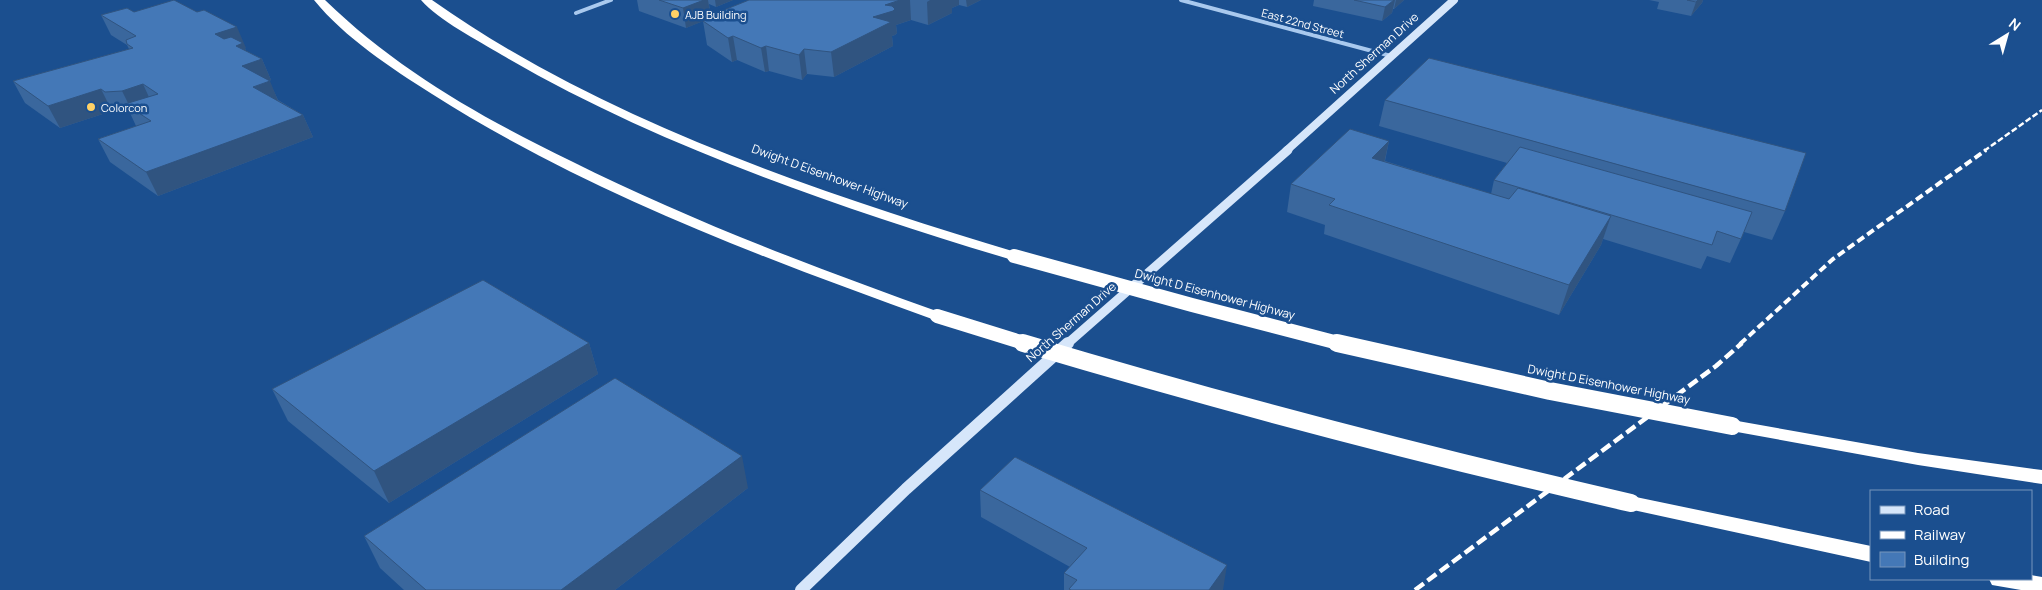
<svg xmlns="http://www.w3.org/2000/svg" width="2042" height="590" font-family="Manrope,sans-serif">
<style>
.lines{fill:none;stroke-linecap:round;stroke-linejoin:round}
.street{stroke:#a9c9ee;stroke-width:4}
.secondary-far2{stroke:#d6e6fa;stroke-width:8}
.secondary-far1{stroke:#d6e6fa;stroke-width:9}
.secondary{stroke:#d6e6fa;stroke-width:12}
.highway{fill:#fff;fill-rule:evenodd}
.rail-far2{stroke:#fff;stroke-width:2.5;stroke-dasharray:6 2.5;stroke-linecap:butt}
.rail-far1{stroke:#fff;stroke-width:4;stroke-dasharray:8 4;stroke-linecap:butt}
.rail{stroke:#fff;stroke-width:4.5;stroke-dasharray:11 4.5;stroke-linecap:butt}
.highway-bridge-far1{stroke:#fff;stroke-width:14}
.highway-bridge{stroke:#fff;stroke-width:18}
.wall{fill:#3a679d}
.shaded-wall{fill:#305480}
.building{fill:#4478b7;stroke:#305480}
.poi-dot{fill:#ffd166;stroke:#1b4f8f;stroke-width:2}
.labels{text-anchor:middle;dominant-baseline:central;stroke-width:5;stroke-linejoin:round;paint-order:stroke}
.far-poi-label{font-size:11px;fill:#fff;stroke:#1b4f8f;text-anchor:start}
.far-street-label{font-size:11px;fill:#fff;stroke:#1b4f8f}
.street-label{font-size:12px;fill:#fff;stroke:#1b4f8f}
</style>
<rect width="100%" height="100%" fill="#1b4f8f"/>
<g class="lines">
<path class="street" d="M1181,0L1391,56
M576,13L611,0"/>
<path class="secondary-far2" d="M1286,151L1454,0"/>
<path class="secondary-far1" d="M1067,344L1288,150"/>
<path class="secondary" d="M801,590L906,489L1068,343"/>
<path class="highway" d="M314,0H325C396,69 482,118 571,161C691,221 816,268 942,313L945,316L942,319H932C760,257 586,192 432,94C391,68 345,38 314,0Z
M421,0H432C601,120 822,194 1019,253L1021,256L1019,259H1009C840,208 655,145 502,55C479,41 438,20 421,0Z
M1732,420L1918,453L2042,470V484L1918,465L1726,430L1723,426L1726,422Z
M1631,496L1871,546V562L1624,508L1622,503L1624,498Z
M2031,575L2042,577V590H2021L1992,585L1989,579H2031Z"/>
<path class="rail-far2" d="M1984,151L2042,110"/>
<path class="rail-far1" d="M1740,344L1833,259L1986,150"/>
<path class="rail" d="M1415,590L1716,366L1742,343"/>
<path class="highway-bridge-far1" d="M1014,256L1192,305L1342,344
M937,316L1027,344"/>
<path class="highway-bridge" d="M1023,343C1224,403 1426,456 1631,503
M1337,343L1550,391L1732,426"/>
</g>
<path class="wall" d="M637,0H733L716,7L709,4L711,18L706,20L725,15L724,10L749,0H981L967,7L959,5L952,8V13L928,25L911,20L896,25L897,33L895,35L892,36L893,46L834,77L807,74L802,80L769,71L765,72L737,60L732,62L707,45L703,21L686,28L639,11Z
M1314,0H1404L1403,1L1394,9H1393L1392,13L1382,21L1313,6Z
M1649,0H1703L1702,3L1691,16L1657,9L1659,2Z
M134,12L246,48H245L246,51L262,59L271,80L269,81L278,100L303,115L313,137L158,196L110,162L98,139L136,126L130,113L117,114L112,111L60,128L25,103L13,81L129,49L127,45L111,35L101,15Z
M1385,100L1785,211L1772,240L1744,232L1730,263L1707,256L1701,269L1603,239L1601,245L1559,315L1324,234L1325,225L1287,212L1291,184L1389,141L1385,161L1491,194L1494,180L1507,163L1379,126Z
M589,343L598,374L389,503L288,421L272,389Z
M748,488L615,590H404L380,568L364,536Z
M980,490L1223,590H1064V573L1070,567L981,517Z"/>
<path class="shaded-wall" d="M687,0H708L711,18L686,28L683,8Z
M715,0H733L716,7Z
M900,0H910L911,20L896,25L897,33L895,35L892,36L893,46L834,77L831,52L885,5Z
M930,0H959V5L952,8V13L928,25L927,2Z
M966,0H981L967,7Z
M1394,0H1395L1392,13L1382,21L1385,7Z
M1396,0H1404L1403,1L1394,9Z
M1698,0H1703L1702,3L1691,16L1696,2Z
M237,27L246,48H245L251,63L262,59L271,80L251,87L215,34Z
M733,36L737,60L732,62L728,38Z
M766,46L769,71L765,72L761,48Z
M804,49L807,74L802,80L799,55Z
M270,81L279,103L253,87Z
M143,84L153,106L130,107L122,91Z
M101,89L112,111L60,128L48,106Z
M303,115L313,137L158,196L146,172Z
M1389,141L1383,168L1372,158Z
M1611,216L1601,245L1559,315L1569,285Z
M589,343L598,374L389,503L374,471Z
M742,456L748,488L615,590H561Z
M1227,565L1223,590H1209Z"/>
<path class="building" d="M174,0L197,12L204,10L237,27L215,34L224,39L231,37L243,43L236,46L262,59L242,66L270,81L253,87L303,115L146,172L98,139L151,121L125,104L158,94L143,84L122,91L105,92L101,89L48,106L13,81L133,48L127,44L126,40L136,36L101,15L127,8L134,12Z
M659,0H704L683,8Z
M749,0H900L885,5L892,6L895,9L893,11L873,17L891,22L831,52L804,49L799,55L766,46L761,48L733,36L728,38L703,21L727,15L724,10Z
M1354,0H1394L1385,7Z
M1687,0H1698L1696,2Z
M1429,58L1806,153L1785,211L1385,100Z
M1350,129L1389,141L1372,158L1509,199L1518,188L1611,216L1569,285L1329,205L1335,199L1291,184Z
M1520,147L1752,212L1741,239L1717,231L1712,245L1494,180Z
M483,280L589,343L374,471L272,389Z
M615,378L742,456L561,590H426L364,536Z
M1015,457L1227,565L1209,590H1071L1069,589L1077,580L1064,573L1087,548L980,490Z"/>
<g class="poi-dot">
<circle cx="675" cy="14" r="5"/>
<circle cx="91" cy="107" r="5"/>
</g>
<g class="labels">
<g class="far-poi-label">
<text x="685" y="14">AJB Building</text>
<text x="101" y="107">Colorcon</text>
</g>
<g class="far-street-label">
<text transform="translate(1303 23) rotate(15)">East 22nd Street</text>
</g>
<g class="street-label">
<text transform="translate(1374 53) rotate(-42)">North Sherman Drive</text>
<text transform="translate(830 176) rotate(20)">Dwight D Eisenhower Highway</text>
<text transform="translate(1215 294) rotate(15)">Dwight D Eisenhower Highway</text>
<text transform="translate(1071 322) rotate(-41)">North Sherman Drive</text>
<text transform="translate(1609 384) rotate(11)">Dwight D Eisenhower Highway</text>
</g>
</g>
<rect x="1870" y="490" width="162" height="90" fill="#1b4f8f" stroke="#7695bc"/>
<rect x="1880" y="506" width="25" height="8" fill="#d6e6fa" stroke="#7695bc"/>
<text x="1914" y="515" font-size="15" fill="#ffffff">Road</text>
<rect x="1880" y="531" width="25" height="8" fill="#ffffff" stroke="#7695bc"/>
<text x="1914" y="540" font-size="15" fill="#ffffff">Railway</text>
<rect x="1880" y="552" width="25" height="15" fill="#4478b7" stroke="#7695bc"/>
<text x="1914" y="565" font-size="15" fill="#ffffff">Building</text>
<g transform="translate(2007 35) rotate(37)" stroke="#1b4f8f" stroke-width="4" paint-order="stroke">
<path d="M0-4L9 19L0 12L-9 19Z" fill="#ffffff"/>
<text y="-8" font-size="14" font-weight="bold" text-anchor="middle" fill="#ffffff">N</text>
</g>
</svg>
